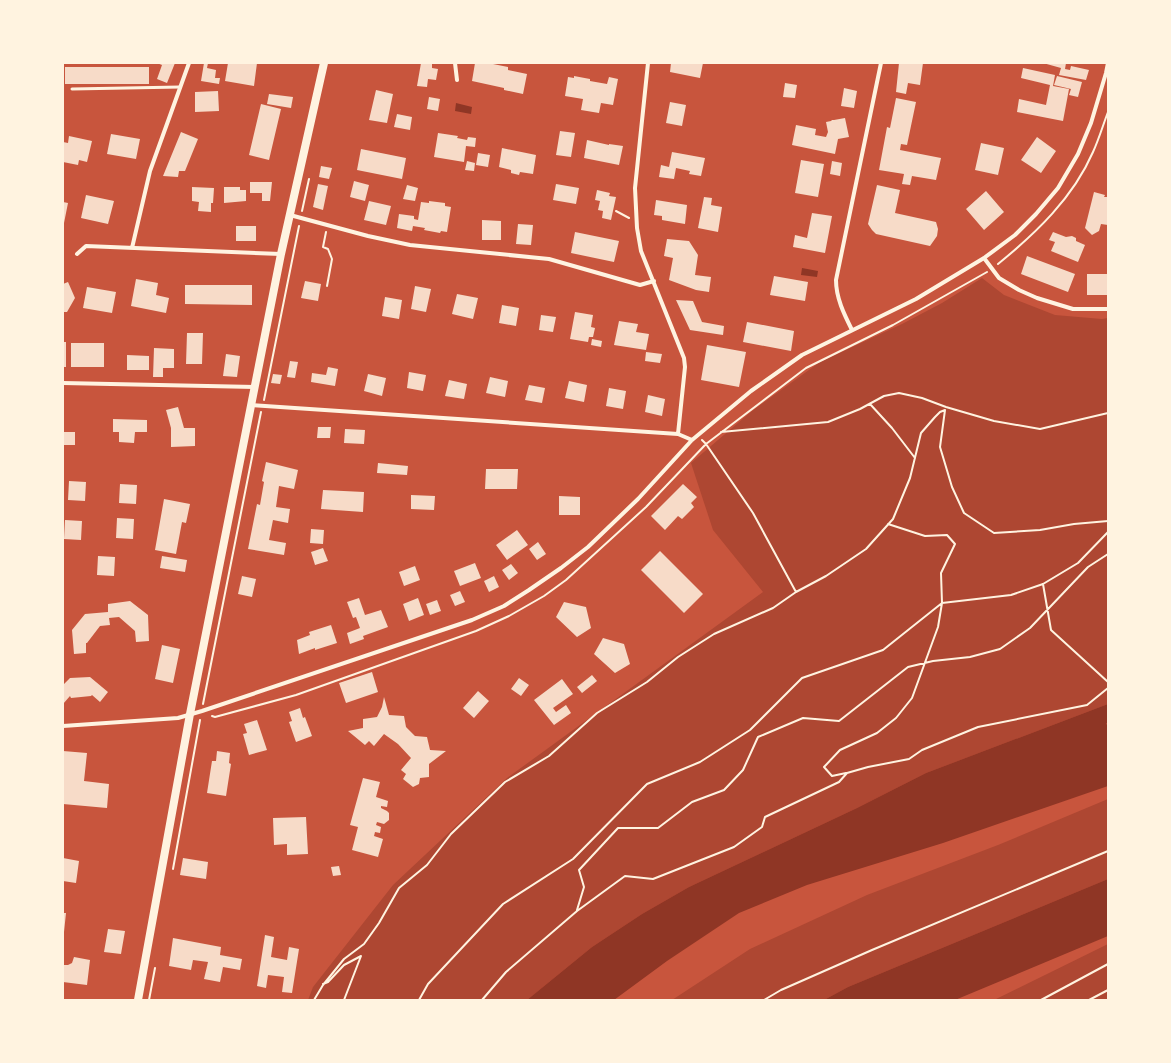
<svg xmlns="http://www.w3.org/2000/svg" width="1171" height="1063" font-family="'Source Sans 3',sans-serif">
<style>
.green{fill:#ae4732}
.water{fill:#8f3625}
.building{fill:#f7dbc8}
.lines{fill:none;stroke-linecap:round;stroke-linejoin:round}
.path{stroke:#fff3e0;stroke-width:2}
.service{stroke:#fff3e0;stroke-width:3}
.minor{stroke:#fff3e0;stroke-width:4}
.secondary{stroke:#fff3e0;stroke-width:8}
</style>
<rect width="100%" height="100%" fill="#c8553d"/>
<path class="green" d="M982,278L1004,295L1055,315L1102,319L1108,318V704L926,773L857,808L689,887L642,914L592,947L527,1000H308L313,987L393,885L507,778L763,592L713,530L691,463L752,411L820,362L902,324L942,303Z
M1108,799V879L848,987L824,1000H672L750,949L867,895L998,845Z
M1108,944V1000H994Z"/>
<path class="water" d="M456,103L472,107L471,114L455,111Z
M802,268L818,271L817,277L801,275Z
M1108,704V722L1106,724L1108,725V786L943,843L807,885L739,913L667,961L614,1000H527L592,947L642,914L689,887L857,808L926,773Z
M1108,879V936L955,1000H824L848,987Z"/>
<path class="building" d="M157,63H175L167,83L157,79L162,65Z
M204,63H208L207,68L216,70L215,78H220L219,84L201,81Z
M228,63H257L254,86L225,81Z
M421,63H432V68L438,69L436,80L428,79L427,87L417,86Z
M475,63H488L508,67V70L527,74L523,94L504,90V88L472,81Z
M671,63H703L700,78L670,72Z
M899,63H923L920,85L908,83L906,94L896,92Z
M1043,63H1066L1065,69L1070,70L1071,66L1089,70L1086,80L1059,75L1061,68Z
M65,67H149V84H65Z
M1023,68L1055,75L1053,86L1069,89L1063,121L1017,112L1019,99L1046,105L1050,85L1021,78Z
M574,76L590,79V81L607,84L609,77L618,79L613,105L601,103L599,113L581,110L583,99L565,96L568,77L574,78Z
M1057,76L1082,82L1078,97L1069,95L1071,89L1054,85Z
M785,83L797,85L795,98L783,97Z
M844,88L857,91L854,108L841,106Z
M376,90L393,94L387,123L369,120Z
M218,91L219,111L195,112V92Z
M269,94L293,97L291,108L267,104Z
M429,97L440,99L438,111L427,109Z
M896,98L916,102L907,145L901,144L900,150L941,158L936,180L912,176L910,185L902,184L904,174L879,170L887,127L890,128Z
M670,102L686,105L682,126L666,123Z
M261,104L281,109L269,160L249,155Z
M397,114L412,117L410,130L394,127Z
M845,118L849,137L838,139L835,154L792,145L796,125L816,129L815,135L826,137L828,132L826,122L831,121L832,120H834Z
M560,131L575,133L571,157L556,155Z
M181,132L198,139L185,171H179L178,177L163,176Z
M438,133L458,136L457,138L467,140L468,137L476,138L475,147L466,146L464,162L434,157Z
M111,134L140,139L136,159L107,154Z
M69,136L92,141L87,162L79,160L78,165L63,162V142L68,143Z
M1037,137L1056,151L1041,173L1021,160Z
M587,140L609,145V144L623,146L619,165L584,158Z
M981,143L1004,148L998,175L975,170Z
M502,148L536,155L533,174L520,172L519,175L511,173V170L499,167Z
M361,149L406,158L402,179L357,170Z
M672,152L705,158L701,176L689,174L690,171L676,168L674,179L659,177L661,165L669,167Z
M478,153L490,155L488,167L476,165Z
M801,160L824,164L818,197L795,193Z
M467,161L475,163L474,171L465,170Z
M832,161L842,163L840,176L830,174Z
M321,166L332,168L329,179L319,177Z
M354,181L369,185L365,201L350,197Z
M250,182H272L270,201H262V193H250Z
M318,184L328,186L323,210L313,207Z
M556,184L579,188L576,204L553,200Z
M407,185L418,188L415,201L403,199Z
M877,185L900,190L895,213L936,222L938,229L937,236L930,246L876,234L872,230L868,224Z
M192,187L214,188L213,203H211V212L198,211L199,202L192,201Z
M224,187H240V190H246V201L224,203Z
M597,190L610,193L609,196L616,197L611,220L602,218L603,211L598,210L600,201L595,200Z
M986,191L1004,212L984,230L966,209Z
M1094,192L1105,195L1104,197H1108V225L1101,224L1099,231L1092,235L1085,228Z
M86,195L114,201L108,224L81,218Z
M704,197L712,198L711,205L722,207L718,232L698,228Z
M656,200L687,205L685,224L662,220V216L654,215Z
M369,201L391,206L386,225L364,220Z
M429,201L445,203V206L451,207L447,232L441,231L440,233L424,230L425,228L413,226L412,231L397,228L399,214L414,216V219L418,220L421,202L429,203Z
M63,202L68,203L64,223H63Z
M812,213L832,216L825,253L793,247L795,235L807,238Z
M482,220L501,221V240H482Z
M518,224L533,225L531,245L516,244Z
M236,226H256V241H236Z
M575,232L619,241L614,262L571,253Z
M1053,232L1066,237L1072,236L1076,238V241L1085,245L1078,262L1051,251L1055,242L1049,240Z
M667,239L689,241L698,255L695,275L711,277L709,292L696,290L669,280L673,258L664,256Z
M1027,256L1075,274L1068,292L1021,274Z
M1087,274H1108V295H1087Z
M774,276L808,282L805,301L770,295Z
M136,279L158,283L156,295L169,298L166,313L131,306Z
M305,281L321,284L318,301L301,298Z
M68,282L75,298L67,312H63V284Z
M185,285H252V305L185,304Z
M415,286L431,289L426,312L411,309Z
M87,287L116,292L112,313L83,308Z
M457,294L478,298L473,319L452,314Z
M385,297L402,300L399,319L382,316Z
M676,300L693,301L702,322L724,326L723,335L690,330Z
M502,305L519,308L516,326L499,323Z
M575,312L593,315L591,327L595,328L593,337H589L588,342L570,339Z
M541,315L556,317L553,332L539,330Z
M619,321L638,324L636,332L649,334L646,350L614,345Z
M747,322L794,331L791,351L743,342Z
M187,333H203L202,364H186Z
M592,339L602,341L601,347L591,345Z
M63,342H66V367H63Z
M71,343H104V367H71Z
M707,345L746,352L739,387L701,380Z
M154,348L174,349V368H163V377H153Z
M646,352L662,354L660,363L645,361Z
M226,354L240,356L237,377L223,376Z
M127,355L149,356V370H127Z
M290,361L298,362L295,378L287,377Z
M328,367L338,369L335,386L311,382L312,373L326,375Z
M409,372L426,375L423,391L407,388Z
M273,374L282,375L280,384L271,383Z
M368,374L386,378L382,396L364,391Z
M490,377L508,381L505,397L486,393Z
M449,380L467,384L464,399L445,396Z
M569,381L587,385L584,402L565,398Z
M529,385L545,388L542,403L525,400Z
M609,388L626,391L623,409L606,406Z
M648,395L665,399L662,416L645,412Z
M178,407L184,428H195V446L171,447V428L166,410Z
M113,419L147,420V432H135L134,443L119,442V432H113Z
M318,427H331L330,438H317Z
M345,429L365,430L364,444L344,443Z
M63,432H75V445H63Z
M266,462L298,470L294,489L279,486L276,507L290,509L288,523L273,520L269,540L286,543L284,555L248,549L257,504L260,505L264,482L262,481Z
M378,463L408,466L407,475L377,473Z
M486,469H518L517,489H485Z
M69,481L86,482L85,501L68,500Z
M120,484L137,485L136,504L119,503Z
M683,484L697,497L691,503L694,507L682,519L678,516L665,530L651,516Z
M323,490L364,492L363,512L321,509Z
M411,495L435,496L434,510L411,509Z
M559,496L580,497V515H559Z
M164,499L190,504L186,523L182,522L176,554L155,550Z
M117,518L134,519L133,539L116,538Z
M65,520L82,521L81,540L64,539Z
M311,529L324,530L323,544L310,543Z
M517,530L528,545L507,560L496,545Z
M538,542L546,554L537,560L529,549Z
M323,548L328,561L315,565L311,552Z
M660,551L703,594L684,613L641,570Z
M98,556L115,557L114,576L97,575Z
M162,556L187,560L185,572L160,568Z
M475,563L481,578L460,586L454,571Z
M511,564L518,573L509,580L502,570Z
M415,566L420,580L404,586L399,572Z
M242,576L256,579L252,597L238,594Z
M494,576L499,587L489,592L484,581Z
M460,591L465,602L455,606L450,595Z
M359,598L365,615L381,610L388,627L363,636L364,639L350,644L347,633L360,628L356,617L353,618L347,602Z
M418,598L424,615L409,621L403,604Z
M437,600L441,611L430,615L426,604Z
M130,601L148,615L149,641L136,642L135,631L119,617L109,618L110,625L100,626L87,643H86V653L74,654L72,630L85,614L108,612V604Z
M564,602L586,607L591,628L577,637L556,617Z
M331,625L337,643L315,650V648L299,654L297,640L310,635L309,632Z
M603,638L624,644L630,664L615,673L594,654Z
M162,645L180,649L173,683L155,679Z
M372,672L378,692L346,703L339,683Z
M592,675L597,681L582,693L577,687Z
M90,677L108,692L100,702L92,695L91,696L71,698L70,696L63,704V685L70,678Z
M519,678L529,685L521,696L511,689Z
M562,679L573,694L553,708L556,712L566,705L571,713L554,725L534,700Z
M478,691L489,701L474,718L463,708Z
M384,697L389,715L404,716L406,727L415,736L427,737L430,750L446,751L429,764V777L420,778L419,784L413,787L403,779L406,774L401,770L411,758L398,744L384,734L374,746L369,741L365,745L348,731L363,728V719L377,717L382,707Z
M300,708L303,718L305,717L312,736L296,742L289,722L292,721L289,712Z
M257,720L267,750L249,755L243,734L247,733L244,724Z
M63,751L87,753L84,781L109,784L107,808L63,804Z
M217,751L230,753L229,763L231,764L226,796L207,793L212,761H216Z
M363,778L380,782L376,797L388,801L387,807L381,806V808L387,811L389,813V820L384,824L377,822L376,825L381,827L380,833L375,832L374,836L383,839L378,857L352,850L358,827L350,825Z
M306,817L308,854L287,855V844L274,845L273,818Z
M63,858L79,861L76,883L63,881Z
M183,858L208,862L206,879L180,875Z
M339,866L341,875L333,876L331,867Z
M63,913H66L64,932H63Z
M108,929L125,931L121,954L104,952Z
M265,935L274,937L271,957L287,960L289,947L299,949L292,993L282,992L284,977L268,975L266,988L257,986Z
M173,938L221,947L220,955L242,959L240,970L223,967L220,982L204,979L208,962L193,960L191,970L169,966Z
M74,957L90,960L87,985L63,982V965H68L72,963Z"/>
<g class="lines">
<path class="path" d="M302,211L309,179
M616,211L629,218
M326,232L323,247L328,249L332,259L327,286
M998,264C1036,233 1073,198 1093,152C1099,139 1103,125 1108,112
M264,400L299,226
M870,404L892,428L915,458
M945,410L940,447L952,487L964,513L994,533L1040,530L1074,524L1108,521
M721,432L828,422L860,409L884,396L899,393L922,398L946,407L994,421L1040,429L1108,413
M702,440L706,444L753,513L796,592
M1043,584L1051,630L1108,682
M203,704L261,412
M212,716L215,717L296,695L476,631L509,616L544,596L566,580L646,507L706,444L806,368L893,325L987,272
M846,773L832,776L824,767L840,750L877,733L896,718L912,698L938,627L942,603L941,573L955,544L947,535L925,536L888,524
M173,869L200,720
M577,910L584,887L579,870L618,828H658L692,802L724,790L743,770L758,737L803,718L839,721L908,667L933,661L970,657L1000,649L1030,628L1088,567L1108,554
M323,984L328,982L344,965L361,956L344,1000
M149,1000L155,968
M314,1000L323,985L344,959L364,944L379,923L399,888L427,865L451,834L505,782L549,756L597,713L647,682L678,657L714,634L773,608L796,592L826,576L866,549L893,519L910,478L921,433L935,417L940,412L945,410
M419,1000L428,984L503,904L573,859L647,784L700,762L750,730L802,678L883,650L942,603L1011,595L1043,584L1078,563L1108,532
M482,1000L506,972L577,911L625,876L653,879L734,847L762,827L765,817L839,782L847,773L868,767L909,759L922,750L978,727L1087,705L1108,688
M764,1000L781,990L872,950L1108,851
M1041,1000L1108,964
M1089,1000L1108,990"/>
<path class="service" d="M72,89L180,87"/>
<path class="minor" d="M455,63L457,80
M648,63L635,188L637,228L641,251L684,358L685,367L678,434L692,440
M290,215L368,236L410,245L549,259L640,285L654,281
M132,248L150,171L189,63
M77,254L86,246L281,254
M984,258L999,278L1019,290L1037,298L1073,309H1108
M852,330C844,314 836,298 836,280L881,63
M63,383L255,387
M252,405L678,434
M63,726L178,718L202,711L472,620L504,606L529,590L561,568L588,547L638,499L692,440L751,391L802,355L916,299L984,258L1015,235L1036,214L1058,188L1078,154L1091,123L1106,73L1108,63"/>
<path class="secondary" d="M138,1000L190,714L281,254L324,63"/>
</g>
<rect width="1171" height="1063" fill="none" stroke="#fff3e0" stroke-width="128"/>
</svg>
